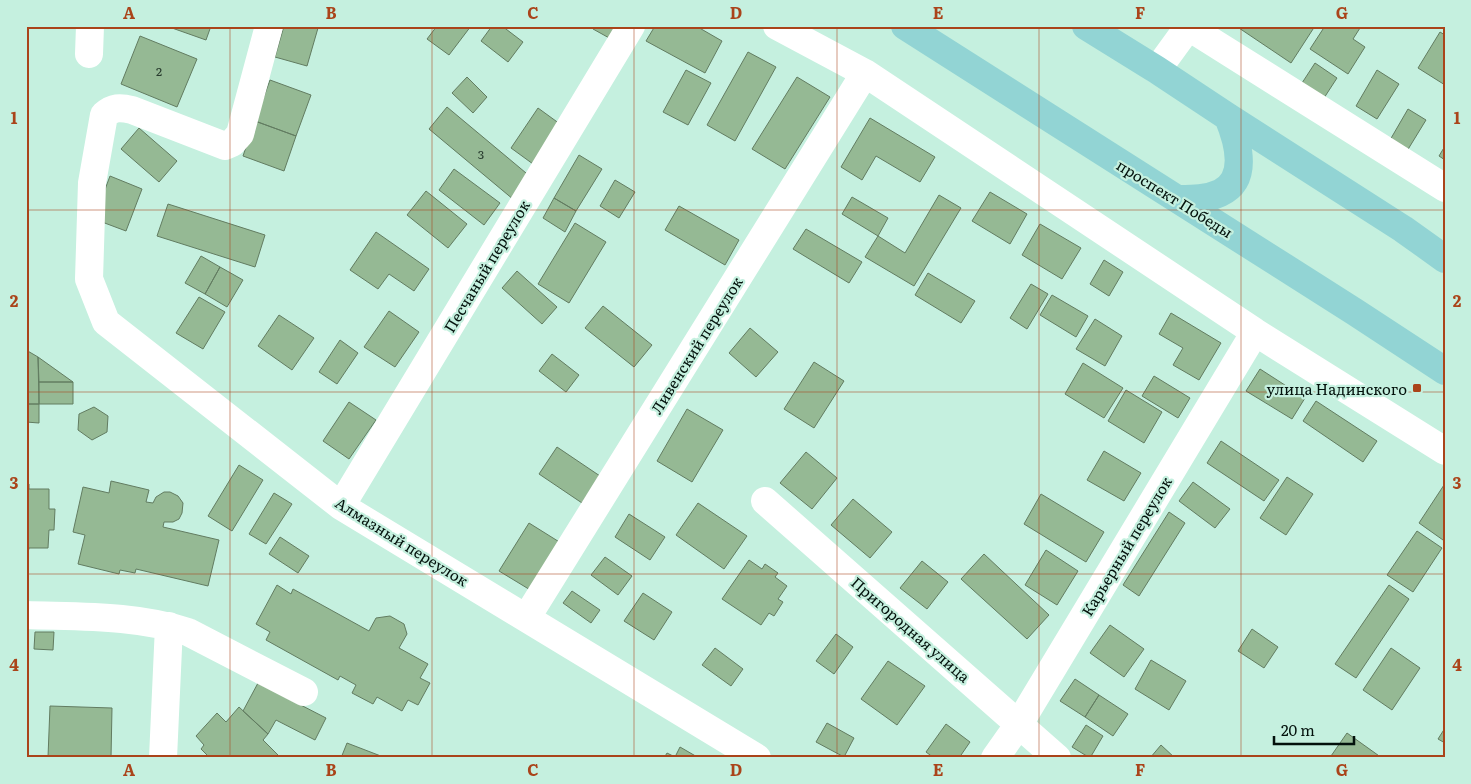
<svg xmlns="http://www.w3.org/2000/svg" width="1471" height="784" font-family="Literata,serif">
<style>
.building{fill:#95b994;stroke:#627c61}
.lines{fill:none;stroke-linecap:round;stroke-linejoin:round}
.minor{stroke:#fff;stroke-width:28}
.major{stroke:#92d4d4;stroke-width:28}
.grid{fill:none;stroke:#aa441a;stroke-width:1;stroke-opacity:0.55}
.poi-dot{fill:#aa441a;stroke:#c5f0df;stroke-width:2}
.labels{text-anchor:middle;dominant-baseline:central;stroke-width:4.5;stroke-linejoin:round;paint-order:stroke}
.number-label{font-size:12px;fill:#283b2e}
.street-label{font-size:15px;fill:#03110c;stroke:#c5f0df}
.poi-label{font-size:15px;fill:#03110c;stroke:#c5f0df;text-anchor:end}
.neatline{fill:none;stroke:#aa441a;stroke-width:2}
.grid-label{font-size:16px;text-anchor:middle;font-weight:bold;fill:#aa441a}
</style>
<rect width="100%" height="100%" fill="#c5f0df"/>
<path class="building" d="M173,26H211L206,40L172,28Z
M284,26L318,28L307,66L275,57Z
M437,26H471L449,55L427,39Z
M492,26H502L523,42L508,62L481,41Z
M595,26H619L611,39L593,29Z
M655,26H696L722,41L705,73L646,41Z
M1236,26H1315L1291,63Z
M1325,26H1358L1360,28L1353,39L1365,47L1348,74L1310,49Z
M1440,32L1445,35V85L1418,68Z
M140,36L197,59L177,107L121,84Z
M748,52L776,67L735,141L707,125Z
M1315,63L1337,78L1324,98L1302,83Z
M686,70L711,83L688,125L663,112Z
M1377,70L1399,84L1377,119L1356,106Z
M467,77L487,97L473,113L452,93Z
M797,77L830,97L785,169L752,149Z
M270,80L311,95L296,136L255,121Z
M447,107L532,178L514,200L429,129Z
M538,108L560,124L533,164L511,148Z
M1408,109L1426,120L1407,151L1390,140Z
M870,118L935,157L920,182L876,156L862,180L841,167Z
M255,121L296,136L284,171L243,156Z
M139,128L177,161L159,182L121,149Z
M1445,146V160L1439,156Z
M579,155L602,169L576,211L554,198Z
M454,169L500,203L484,225L439,190Z
M110,176L142,189L126,231L94,219Z
M615,180L635,192L619,218L600,206Z
M426,191L467,224L448,248L407,215Z
M990,192L1027,214L1010,244L972,221Z
M939,195L961,208L914,286L865,257L878,236L905,253Z
M852,197L888,218L878,236L842,214Z
M554,198L576,211L565,232L543,218Z
M168,204L265,235L255,267L157,236Z
M679,206L739,240L725,265L665,230Z
M575,223L606,242L569,303L538,284Z
M1040,224L1081,248L1062,279L1022,255Z
M806,229L862,262L849,283L793,249Z
M376,232L429,269L414,291L389,274L378,289L350,270Z
M201,256L220,267L205,294L185,283Z
M1104,260L1123,272L1109,296L1090,284Z
M220,267L243,280L227,307L205,294Z
M517,271L557,307L542,324L502,288Z
M928,273L975,301L961,323L915,295Z
M1031,284L1048,294L1027,329L1010,318Z
M1052,295L1088,316L1076,337L1040,315Z
M199,297L225,312L203,349L176,333Z
M603,306L652,345L634,367L585,328Z
M389,311L419,332L395,367L364,347Z
M1171,313L1221,343L1199,380L1173,365L1183,348L1159,334Z
M279,315L314,338L292,370L258,346Z
M1095,319L1122,336L1105,366L1076,349Z
M750,328L778,352L756,377L729,353Z
M340,340L358,353L337,384L319,372Z
M26,350L38,357L39,404H26Z
M552,354L579,375L566,392L539,371Z
M38,357L73,382H39Z
M814,362L844,381L814,428L784,409Z
M1083,363L1123,388L1104,418L1065,394Z
M1260,369L1305,398L1292,419L1246,391Z
M1154,376L1190,398L1178,418L1142,396Z
M39,382H73V404H39Z
M1126,390L1162,412L1144,443L1108,421Z
M1316,401L1377,441L1363,462L1303,421Z
M349,402L376,420L349,459L323,441Z
M26,404H39V423L26,422Z
M94,407L108,416L107,432L92,440L78,430L79,414Z
M687,409L723,430L692,482L657,461Z
M1221,441L1279,480L1264,501L1207,463Z
M557,447L600,476L582,503L539,474Z
M1104,451L1141,473L1124,501L1087,480Z
M806,452L837,478L812,509L780,483Z
M239,465L263,480L232,531L208,516Z
M1287,477L1313,494L1286,535L1260,518Z
M111,481L149,490L146,502L153,503L156,497L164,492H170L178,496L183,503L182,513L179,519L173,522H164L163,527L219,540L208,586L136,569L135,573L120,570L119,574L78,564L85,535L73,532L83,487L109,493Z
M1193,482L1230,509L1215,528L1179,501Z
M26,484H29V489H49V509H55L54,530H49L48,548H29L28,553H26Z
M1444,485L1445,538L1443,540L1419,523Z
M274,493L292,504L266,544L249,534Z
M1041,494L1104,532L1086,562L1024,524Z
M853,499L892,532L870,558L831,525Z
M698,503L747,536L724,569L676,535Z
M1169,512L1185,523L1139,596L1123,585Z
M629,514L665,537L650,560L615,537Z
M529,523L561,543L532,591L499,571Z
M1417,531L1442,548L1413,592L1387,575Z
M280,537L309,556L298,573L269,554Z
M1046,550L1078,571L1057,605L1025,585Z
M984,554L1049,615L1027,639L961,579Z
M605,557L632,576L618,595L591,575Z
M749,560L762,569L765,564L778,573L775,577L787,586L778,599L783,602L774,616L769,613L761,625L722,599Z
M922,561L948,582L927,609L900,588Z
M277,585L291,594L293,589L369,631L376,618L390,616L404,624L407,634L399,648L428,664L420,678L430,683L418,705L408,700L402,711L377,697L373,704L352,693L356,685L340,676L338,680L266,640L270,632L256,624Z
M1389,585L1409,599L1356,678L1335,664Z
M572,591L600,610L591,623L563,603Z
M643,593L672,612L654,640L624,621Z
M1110,625L1144,649L1124,677L1090,653Z
M1252,629L1278,647L1264,668L1238,651Z
M35,632H54L53,650L34,649Z
M836,634L853,647L834,674L816,661Z
M715,648L743,669L731,686L702,665Z
M1391,648L1420,668L1392,710L1363,690Z
M1151,660L1186,681L1169,710L1135,689Z
M888,661L925,686L897,725L861,699Z
M1075,679L1099,695L1085,717L1060,701Z
M258,683L326,718L315,740L276,720L268,734L243,711Z
M1099,695L1128,714L1113,736L1085,717Z
M50,706L112,708L111,758L48,757Z
M239,707L268,734L263,740L279,756L278,758H210L201,749L204,745L196,736L217,713L226,722Z
M827,723L854,738L844,757L816,742Z
M946,724L970,742L959,758H934L926,752Z
M1086,725L1103,736L1090,758L1072,747Z
M1445,728V743L1438,739Z
M1347,733L1382,758H1333L1331,756Z
M347,743L386,758H341Z
M1161,745L1175,758H1150Z
M680,747L699,758H664L667,753L675,757Z"/>
<g class="lines">
<path class="minor" d="M269,26L240,134L232,143L225,146L132,110C120,107 113,107 104,115L92,183L89,279L106,322L341,506L757,758
M777,26L865,73L1255,332L1445,451
M1187,26L1445,188
M89,54L90,26
M1157,70L1189,26
M765,501L1057,758
M341,506L631,26
M26,615C81,617 135,615 188,632L304,692
M527,617L865,73
M163,758L169,626
M995,758L1019,724L1255,332"/>
<path class="major" d="M905,26L1355,312L1445,371
M1086,26L1157,70L1228,117L1403,229L1445,259
M1179,199C1193,199 1207,199 1220,193C1250,179 1237,139 1228,117"/>
</g>
<path class="grid" d="M230,26V758M432,26V758M634,26V758M837,26V758M1039,26V758M1241,26V758M26,210H1445M26,392H1445M26,574H1445"/>
<rect class="poi-dot" x="1412" y="383" width="10" height="10" rx="2.5"/>
<g class="labels">
<g class="number-label">
<text x="159" y="71">2</text>
<text x="481" y="154">3</text>
</g>
<g class="street-label">
<text transform="translate(1175 198) rotate(32)">проспект Победы</text>
<text transform="translate(486 266) rotate(-59)">Песчаный переулок</text>
<text transform="translate(696 345) rotate(-58)">Ливенский переулок</text>
<text transform="translate(402 541) rotate(32)">Алмазный переулок</text>
<text transform="translate(1126 546) rotate(-59)">Карьерный переулок</text>
<text transform="translate(911 629) rotate(41)">Пригородная улица</text>
</g>
<g class="poi-label">
<text x="1407" y="388">улица Надинского</text>
</g>
</g>
<rect width="1471" height="784" fill="none" stroke="#c5f0df" stroke-width="55"/>
<path d="M1274 736v8h80v-8" fill="none" stroke="#03110c" stroke-width="2.5"/>
<text x="1281" y="736" font-size="15" fill="#03110c" stroke="#c5f0df" stroke-width="4" paint-order="stroke">20 m</text>
<rect x="28" y="28" width="1416" height="728" class="neatline"/>
<g class="grid-label">
<text x="129" y="19">A</text>
<text x="331" y="19">B</text>
<text x="533" y="19">C</text>
<text x="736" y="19">D</text>
<text x="938" y="19">E</text>
<text x="1140" y="19">F</text>
<text x="1342" y="19">G</text>
<text x="14" y="124">1</text>
<text x="1457" y="124">1</text>
<text x="14" y="307">2</text>
<text x="1457" y="307">2</text>
<text x="14" y="489">3</text>
<text x="1457" y="489">3</text>
<text x="14" y="671">4</text>
<text x="1457" y="671">4</text>
<text x="129" y="776">A</text>
<text x="331" y="776">B</text>
<text x="533" y="776">C</text>
<text x="736" y="776">D</text>
<text x="938" y="776">E</text>
<text x="1140" y="776">F</text>
<text x="1342" y="776">G</text>
</g>
</svg>
